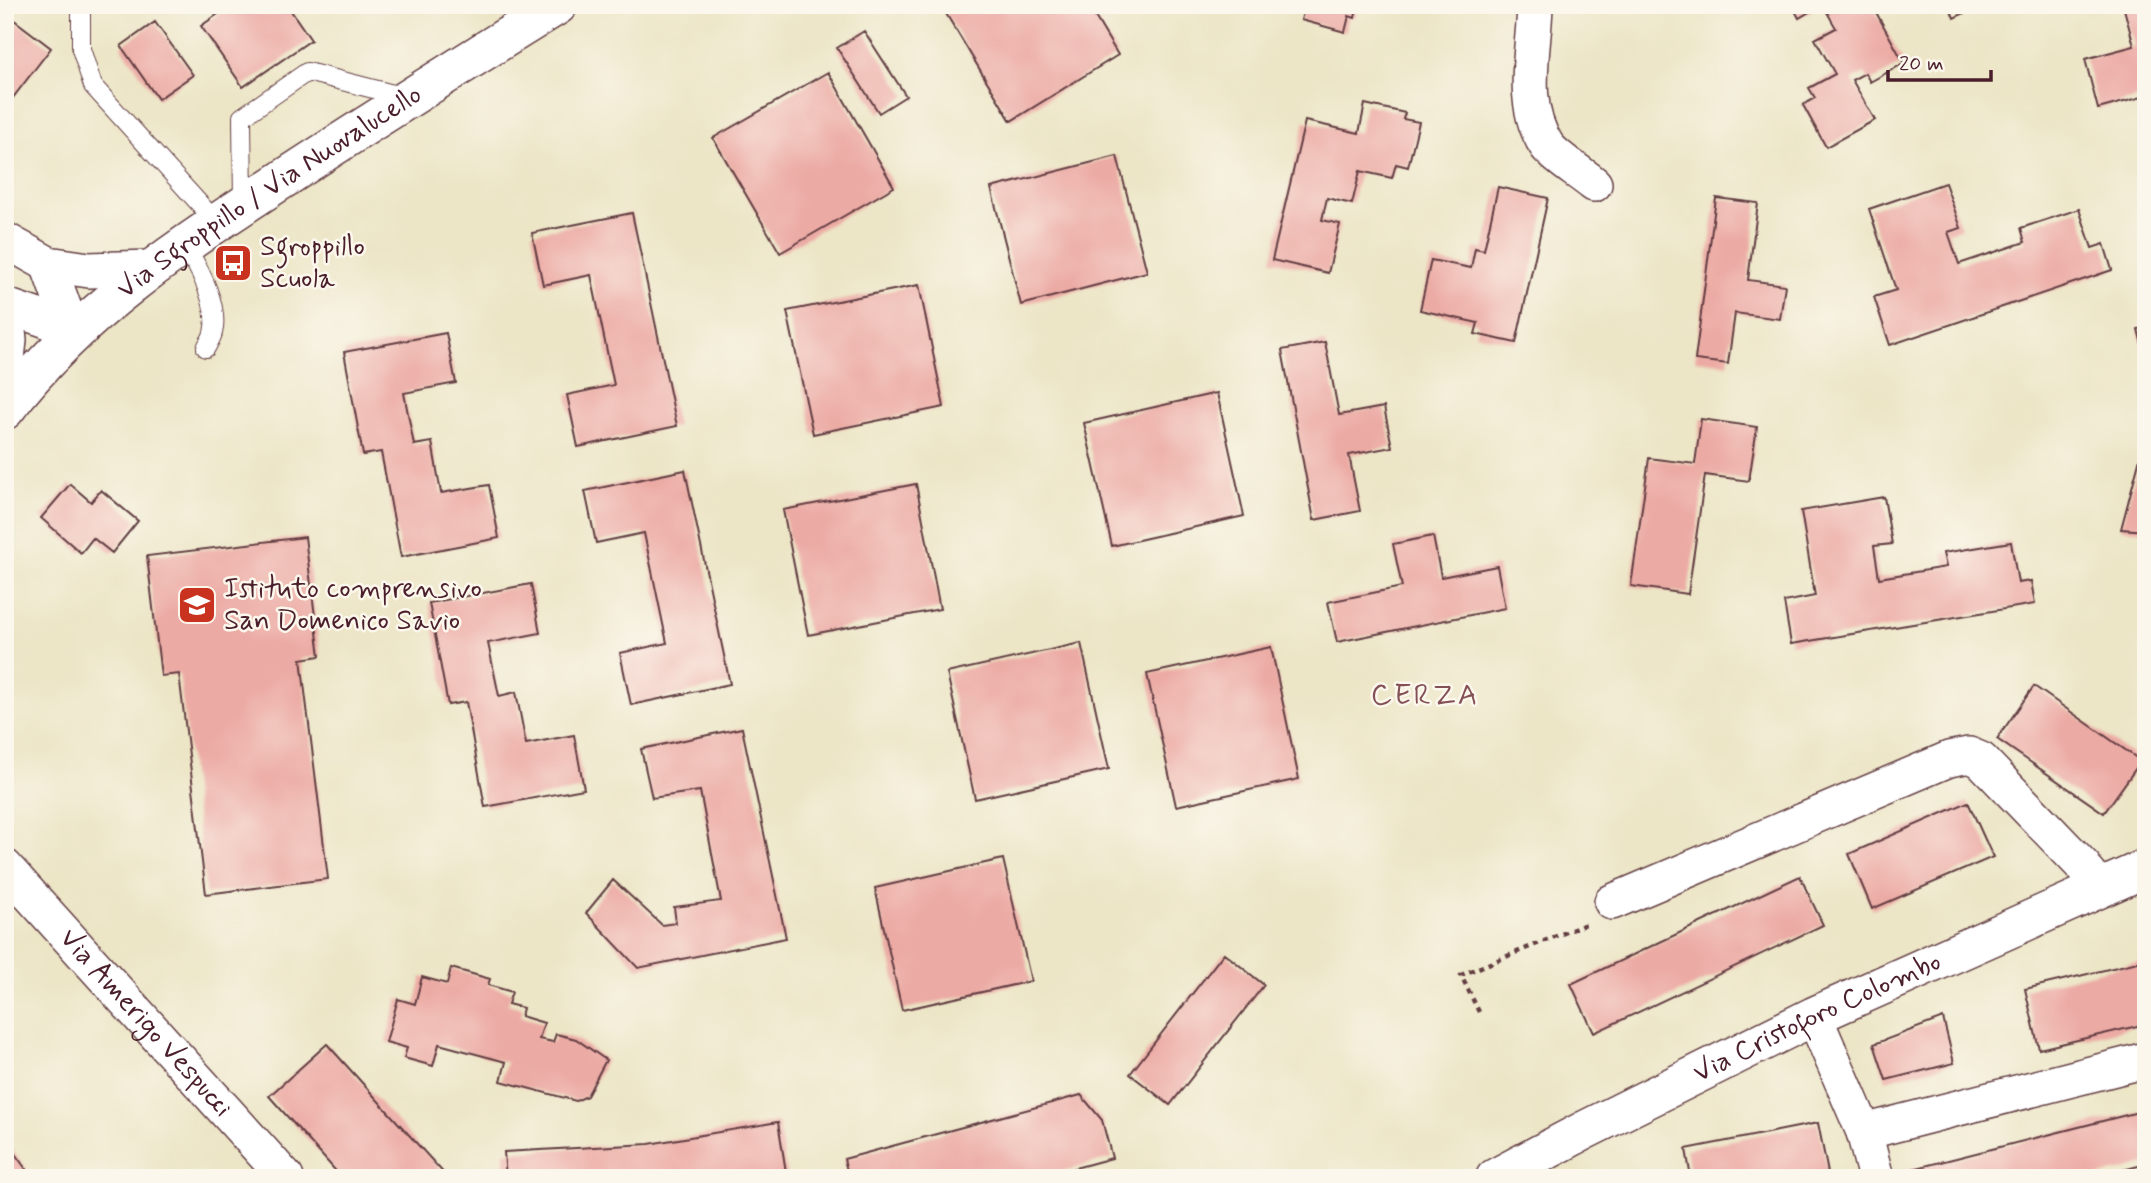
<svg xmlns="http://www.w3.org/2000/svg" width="2151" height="1183" font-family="Mynerve,sans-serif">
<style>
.building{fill:#ecaaa4}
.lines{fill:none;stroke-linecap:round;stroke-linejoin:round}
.lane-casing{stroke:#623d42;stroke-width:20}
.street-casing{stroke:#623d42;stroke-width:38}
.secondary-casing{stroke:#623d42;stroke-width:41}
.path{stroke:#623d42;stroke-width:4.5;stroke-dasharray:5 5;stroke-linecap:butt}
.lane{stroke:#fff;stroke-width:18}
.street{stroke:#fff;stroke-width:35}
.secondary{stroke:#fff;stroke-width:38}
.labels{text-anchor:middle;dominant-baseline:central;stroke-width:5;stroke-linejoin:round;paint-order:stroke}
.street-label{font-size:28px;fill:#4a1f2b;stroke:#fbf7ec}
.poi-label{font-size:28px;fill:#4a1f2b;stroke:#fbf7ec;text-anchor:start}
.neighbourhood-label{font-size:30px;letter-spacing:2px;fill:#835055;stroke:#fbf7ec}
</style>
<rect width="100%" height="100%" fill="#fbf7ec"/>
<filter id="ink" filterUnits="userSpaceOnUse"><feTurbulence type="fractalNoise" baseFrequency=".0143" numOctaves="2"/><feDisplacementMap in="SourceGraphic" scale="14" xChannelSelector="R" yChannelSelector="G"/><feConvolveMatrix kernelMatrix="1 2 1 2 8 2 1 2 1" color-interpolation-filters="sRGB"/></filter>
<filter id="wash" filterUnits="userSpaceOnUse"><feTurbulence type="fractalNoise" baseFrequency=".00686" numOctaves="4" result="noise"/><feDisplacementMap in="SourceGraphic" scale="28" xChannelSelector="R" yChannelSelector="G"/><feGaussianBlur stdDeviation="1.57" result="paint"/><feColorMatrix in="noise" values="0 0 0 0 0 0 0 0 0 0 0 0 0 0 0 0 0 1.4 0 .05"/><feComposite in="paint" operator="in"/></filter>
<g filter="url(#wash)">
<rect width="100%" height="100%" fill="#ece5c6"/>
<g id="blocks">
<path class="building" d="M231,5H287L311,40L243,87L201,26Z
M945,5H1088L1118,55L1011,121L942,7Z
M1305,5H1358L1355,18L1349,16L1345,32L1301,20Z
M1792,5H1821L1799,18Z
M1823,5H1872L1904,63L1870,82L1865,73L1852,80L1875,120L1826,147L1803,105L1815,98L1809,88L1835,74L1815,39L1836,28Z
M1949,5H1982L1954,18Z
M2123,5H2146V96L2098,109L2085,59L2134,46Z
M5,13L51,48L5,108Z
M155,22L193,75L158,99L121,46Z
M864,31L906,96L879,113L837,48Z
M828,72L894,187L780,253L713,138Z
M1365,104L1405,113L1403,119L1419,122L1408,167L1396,164L1392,178L1360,171L1352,204L1327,198L1322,220L1340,224L1328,273L1272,260L1305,121L1359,133Z
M1117,156L1147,272L1021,305L991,188Z
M1945,183L1961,228L1948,232L1959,264L2025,242L2021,228L2079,209L2092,248L2104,244L2112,270L1890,345L1874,297L1896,290L1869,209Z
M1498,187L1548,198L1516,343L1475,334L1478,323L1420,310L1431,260L1471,268L1475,248L1484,250Z
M1716,198L1758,203L1748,280L1785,285L1780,319L1735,313L1728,364L1695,360Z
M632,213L677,426L578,447L567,395L614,385L591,275L543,285L532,233Z
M919,285L944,407L813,434L787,311Z
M2146,328V356H2145L2138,329Z
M446,333L456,383L404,393L414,445L432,442L441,493L489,485L499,538L401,557L381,452L363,455L344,352Z
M1325,342L1339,415L1384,407L1392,447L1349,455L1360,511L1314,520L1282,350Z
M1217,393L1244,516L1112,546L1084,423Z
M1701,419L1757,427L1749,481L1705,475L1688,594L1631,586L1649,458L1695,464Z
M2145,439L2146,531L2121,529Z
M685,470L730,684L631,705L620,653L667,643L644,533L596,543L585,491Z
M70,484L91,502L101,490L138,521L112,553L93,538L81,553L41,518Z
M916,484L940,609L808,635L783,510Z
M1884,497L1892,544L1874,546L1879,578L1946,567L1943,553L2011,542L2018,583L2031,581L2035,604L1791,644L1784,602L1815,596L1801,511Z
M1433,536L1441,577L1497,566L1505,608L1337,642L1328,602L1402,587L1393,544Z
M305,537L320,656L301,659L328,879L206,894L179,674L161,676L147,556Z
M531,584L540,633L488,643L499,696L516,692L526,744L574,735L584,789L485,807L466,702L448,705L429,603Z
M1081,643L1109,769L975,799L947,673Z
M1271,647L1299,779L1176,806L1147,674Z
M2034,686L2141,761L2104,813L1997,739Z
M742,728L786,938L638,968L586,913L613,880L662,925L676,923L674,907L721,901L700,791L652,798L641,749Z
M1968,802L1993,857L1872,909L1849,854Z
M1003,859L1031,981L902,1010L875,888Z
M1800,876L1823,925L1594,1033L1571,984Z
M1224,953L1264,985L1170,1105L1130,1074Z
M2146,960V1024L2039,1049L2025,989Z
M451,968L490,979L488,985L512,992L508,1004L523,1008L521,1016L544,1023L539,1039L553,1042L556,1034L576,1039L606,1060L587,1096L576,1101L501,1081L506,1062L439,1044L433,1066L404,1058L407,1048L386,1042L398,999L415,1004L422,977L447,984Z
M1943,1018L1954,1063L1886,1080L1874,1044Z
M327,1044L448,1178H342L269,1096Z
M1081,1095L1102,1120L1112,1158L1038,1178H849L844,1159Z
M2146,1110V1164L2093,1178H1911L1909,1170Z
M778,1122L787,1178H506L504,1152L649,1144Z
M1818,1123L1829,1178H1691L1686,1149Z
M5,1140L31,1176L28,1178H5Z"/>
</g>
</g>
<g filter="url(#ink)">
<use href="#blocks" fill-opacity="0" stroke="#623d42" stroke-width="2"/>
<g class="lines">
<defs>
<path id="lane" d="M81,5V49L93,86L216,222
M243,205L242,117L307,72L405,97
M184,244C198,266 220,306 213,333C212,338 208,343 206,348"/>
<g id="street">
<path d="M1535,5C1534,51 1519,104 1547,146C1556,158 1581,173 1594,184"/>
<path d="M5,240L48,264L89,270L150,268"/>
<path d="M48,264L73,334"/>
<path d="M5,305L9,340L5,377"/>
<path d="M6,306L47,320L73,334"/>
<path id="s1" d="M5,867L286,1178"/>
<path d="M1612,902L1949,759L1969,755L1981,760L2084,867L2099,889"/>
<path d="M1814,1016L1864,1132L1876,1178"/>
<path d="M1864,1132L2146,1060"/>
</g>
<g id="secondary">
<path id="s2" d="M5,410C80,311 182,245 285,178C375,119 466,62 558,5"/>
<path id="s3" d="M1495,1178L1585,1130L1814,1016L2146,868"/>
</g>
</defs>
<use href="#lane" class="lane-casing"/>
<use href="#street" class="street-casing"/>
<use href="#secondary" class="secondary-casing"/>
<path class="path" d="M1479,1012L1461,975L1586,924"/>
<use href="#lane" class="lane"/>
<use href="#street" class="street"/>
<use href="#secondary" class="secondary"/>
</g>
</g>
<defs>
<symbol id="bus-square" viewBox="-11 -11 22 22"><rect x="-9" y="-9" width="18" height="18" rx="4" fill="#c8321e" stroke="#fbf7ec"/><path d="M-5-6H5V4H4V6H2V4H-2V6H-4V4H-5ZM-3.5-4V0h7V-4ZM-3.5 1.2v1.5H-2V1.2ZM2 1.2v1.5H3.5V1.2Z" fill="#fff"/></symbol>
<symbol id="school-square" viewBox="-11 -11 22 22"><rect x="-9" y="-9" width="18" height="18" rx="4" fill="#c8321e" stroke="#fbf7ec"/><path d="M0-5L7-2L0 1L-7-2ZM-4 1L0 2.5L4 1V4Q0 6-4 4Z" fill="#fff"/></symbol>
</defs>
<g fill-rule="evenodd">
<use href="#bus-square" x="211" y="241" width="44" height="44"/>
<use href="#school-square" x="175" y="583" width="44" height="44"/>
</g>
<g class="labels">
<g class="street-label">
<text stroke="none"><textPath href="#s2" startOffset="345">Via Sgroppillo / Via Nuovalucello</textPath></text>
<text stroke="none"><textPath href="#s3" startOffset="360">Via Cristoforo Colombo</textPath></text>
<text stroke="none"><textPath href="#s1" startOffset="210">Via Amerigo Vespucci</textPath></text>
</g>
<g class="poi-label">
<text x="260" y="247">Sgroppillo<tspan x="260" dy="32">Scuola</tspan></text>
<text x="224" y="589">Istituto comprensivo<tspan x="224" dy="32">San Domenico Savio</tspan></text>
</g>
<g class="neighbourhood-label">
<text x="1425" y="695">CERZA</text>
</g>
</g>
<rect width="2151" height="1183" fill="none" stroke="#fbf7ec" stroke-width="28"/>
<path d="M1888 70v10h103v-10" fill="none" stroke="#4a1f2b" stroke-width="3.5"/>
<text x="1899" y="70" font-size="21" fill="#4a1f2b" stroke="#fbf7ec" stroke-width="5" paint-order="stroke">20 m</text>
</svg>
